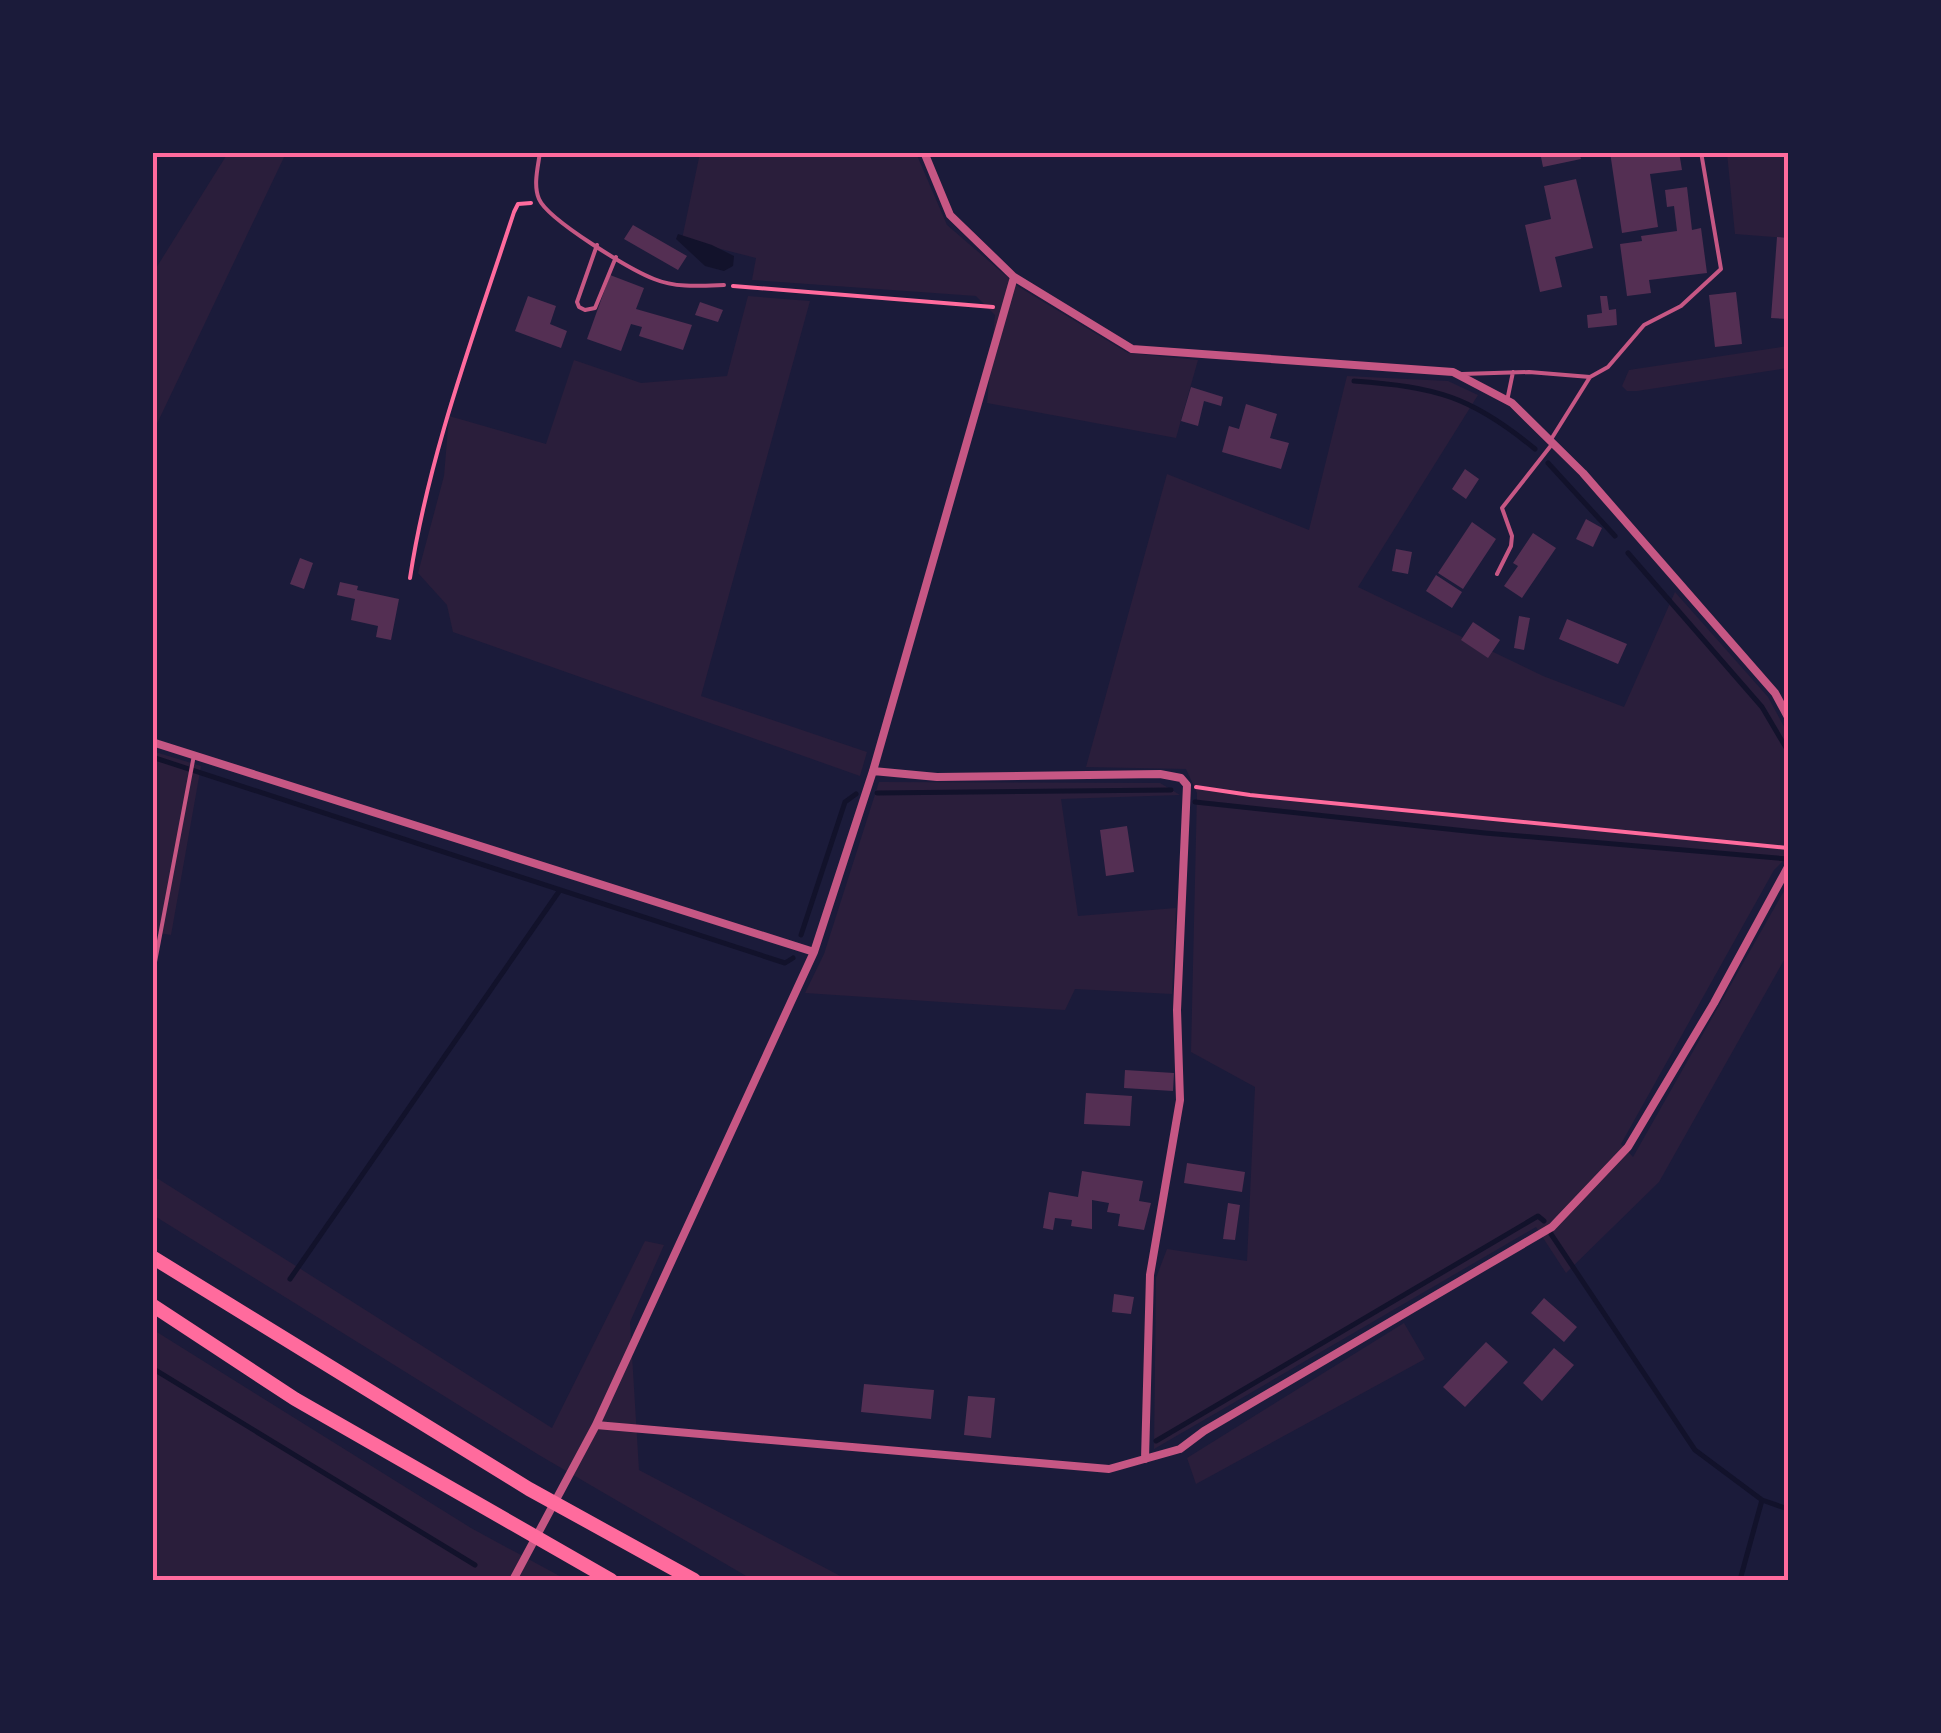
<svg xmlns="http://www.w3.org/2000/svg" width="1941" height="1733" font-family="'IBM Plex Sans',sans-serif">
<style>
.green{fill:#2a1e3b}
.water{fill:#12122b}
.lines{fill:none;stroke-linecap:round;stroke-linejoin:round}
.stream{stroke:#12122b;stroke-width:5}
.building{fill:#542f53}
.path{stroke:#ff6b9d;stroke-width:4}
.service{stroke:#c65784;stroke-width:4}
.minor{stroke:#c65784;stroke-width:8}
.motorway{stroke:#ff6b9d;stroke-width:14}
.neatline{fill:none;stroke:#ff6b9d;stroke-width:4}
</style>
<rect width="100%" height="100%" fill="#1b1b3a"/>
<path class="green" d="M228,153H286L153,432V273Z
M700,153H916L947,225L1019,287L1128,353L1198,360L1176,438L987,403L995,315L976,296L752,280L756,258L682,239Z
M1727,153H1788V238L1735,234Z
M748,296L810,301L701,696L867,752L860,776L453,632L447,605L418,573L444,476L449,416L546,444L574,360L641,383L727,376Z
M1788,346V368L1637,391H1627L1622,386L1629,370Z
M1347,376L1448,381L1478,395L1358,587L1543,676L1624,707L1675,592L1768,697L1788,734V856L1774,870L1621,1144L1633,1157L1788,884V953L1659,1182L1566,1273L1536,1227L1154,1449L1156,1278L1167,1249L1247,1261L1255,1087L1191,1052L1197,793L1186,769L1086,767L1167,474L1309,530Z
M152,751L201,766L171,935L153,932Z
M879,782L1160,783L1180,795L1061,799L1078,916L1176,908L1172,994L1075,989L1065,1010L805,993L824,954Z
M152,1175L552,1428L645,1241L664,1245L630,1322L639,1470L848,1580H753L539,1455L153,1215Z
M1404,1323L1425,1359L1196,1484L1187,1458Z
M152,1329L471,1528L567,1580H153Z"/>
<path class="water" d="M678,234L712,245L734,256L733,266L724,271L705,266L676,239Z"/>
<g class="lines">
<path class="stream" d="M1354,381C1436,387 1471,396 1535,449
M1548,463L1615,536
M1628,553L1762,707L1788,751
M152,757L785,963L793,958
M877,793L1171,790
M1195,802L1485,833L1788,859
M801,935L845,802L856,794
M1551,1234L1695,1450L1762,1500L1788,1509
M290,1279L560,890
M152,1368L475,1565
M1156,1441L1538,1216L1544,1221
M1740,1580L1762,1500"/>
</g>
<path class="building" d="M1540,152H1579L1581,159L1543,167Z
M1610,152H1679L1682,170L1650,174L1658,227L1622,233Z
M1576,179L1593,248L1555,257L1562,287L1540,292L1525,225L1551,219L1544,186Z
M1687,187L1692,230L1701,228L1707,273L1649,280L1651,293L1627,296L1620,244L1642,241L1641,236L1677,231L1674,206L1667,207L1665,190Z
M633,225L687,256L678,270L624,239Z
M1777,237L1788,238V319L1771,318Z
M610,275L644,288L636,309L692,325L683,350L639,336L642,327L631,324L621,351L587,339Z
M1736,292L1742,344L1715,347L1709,295Z
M528,296L556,306L550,324L567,331L561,348L515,331Z
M1600,296H1607L1609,310L1616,309L1617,325L1588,328L1587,315L1602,313Z
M700,302L723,310L718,322L695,315Z
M1191,387L1223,397L1221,406L1204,401L1198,426L1181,421Z
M1246,404L1277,414L1270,438L1289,443L1281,469L1222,452L1229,426L1239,429Z
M1465,469L1479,479L1466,499L1452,489Z
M1586,519L1602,528L1593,547L1576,539Z
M1472,522L1496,539L1463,589L1438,573Z
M1533,533L1556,548L1522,598L1504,586L1518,566L1513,563Z
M1396,549L1412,552L1408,574L1392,571Z
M300,558L313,563L304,589L290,584Z
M1436,575L1462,592L1452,608L1426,591Z
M340,582L358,586L357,590L399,599L391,640L376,637L378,626L351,620L355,599L337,595Z
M1519,616L1530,618L1524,650L1514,648Z
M1567,619L1627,644L1618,664L1559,639Z
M1473,622L1500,640L1488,658L1461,640Z
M1127,826L1134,872L1106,876L1100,830Z
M1125,1070L1174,1073L1173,1091L1124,1088Z
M1086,1093L1132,1096L1130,1126L1084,1124Z
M1187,1163L1245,1172L1242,1192L1184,1183Z
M1082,1171L1143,1181L1139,1201L1151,1203L1144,1230L1118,1226L1120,1214L1107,1212L1109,1203L1092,1200V1229L1071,1226L1072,1220L1055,1218L1053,1230L1043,1228L1049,1192L1078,1197Z
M1228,1203L1240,1205L1235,1240L1223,1239Z
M1114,1294L1134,1297L1131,1314L1112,1312Z
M1544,1298L1577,1327L1564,1342L1531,1313Z
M1486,1342L1508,1362L1465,1407L1443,1387Z
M1554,1348L1574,1365L1542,1401L1523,1383Z
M864,1384L934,1390L931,1419L861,1412Z
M968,1396L995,1398L991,1438L964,1435Z"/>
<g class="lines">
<path class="path" d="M733,286L993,307
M410,578C429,453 475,332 514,212L518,204L531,203
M1196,787L1250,795L1788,848"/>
<path class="service" d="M540,152C538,167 533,185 539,199C548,220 631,270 654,279C676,288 700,286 724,285
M152,159L157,152
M597,245L577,302L579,307L585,310L595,308L616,257
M1462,374L1529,372L1590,377
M1507,401L1513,372
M1550,441L1590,377L1608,367L1644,325L1681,306L1721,269L1701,152
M1497,574L1511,546L1512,536L1502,508L1553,443
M152,978L194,755"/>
<path class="minor" d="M924,152L950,215L1014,277L1132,349L1453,372L1512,403L1583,473L1775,693L1788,717
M152,742L814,952
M873,771L937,777L1160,774L1181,778L1187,785L1177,1010L1180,1100L1150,1275L1145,1459
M596,1425L1109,1469L1180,1449L1204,1431L1552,1227L1628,1147L1714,1003L1788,867
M513,1580L596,1425L814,952L873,771L1014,277"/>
<path class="motorway" d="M152,1257L529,1489L694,1580
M152,1305L295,1399L611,1580"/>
</g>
<rect width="1941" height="1733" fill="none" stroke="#1b1b3a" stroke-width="310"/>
<rect x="155" y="155" width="1631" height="1423" class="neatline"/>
</svg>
